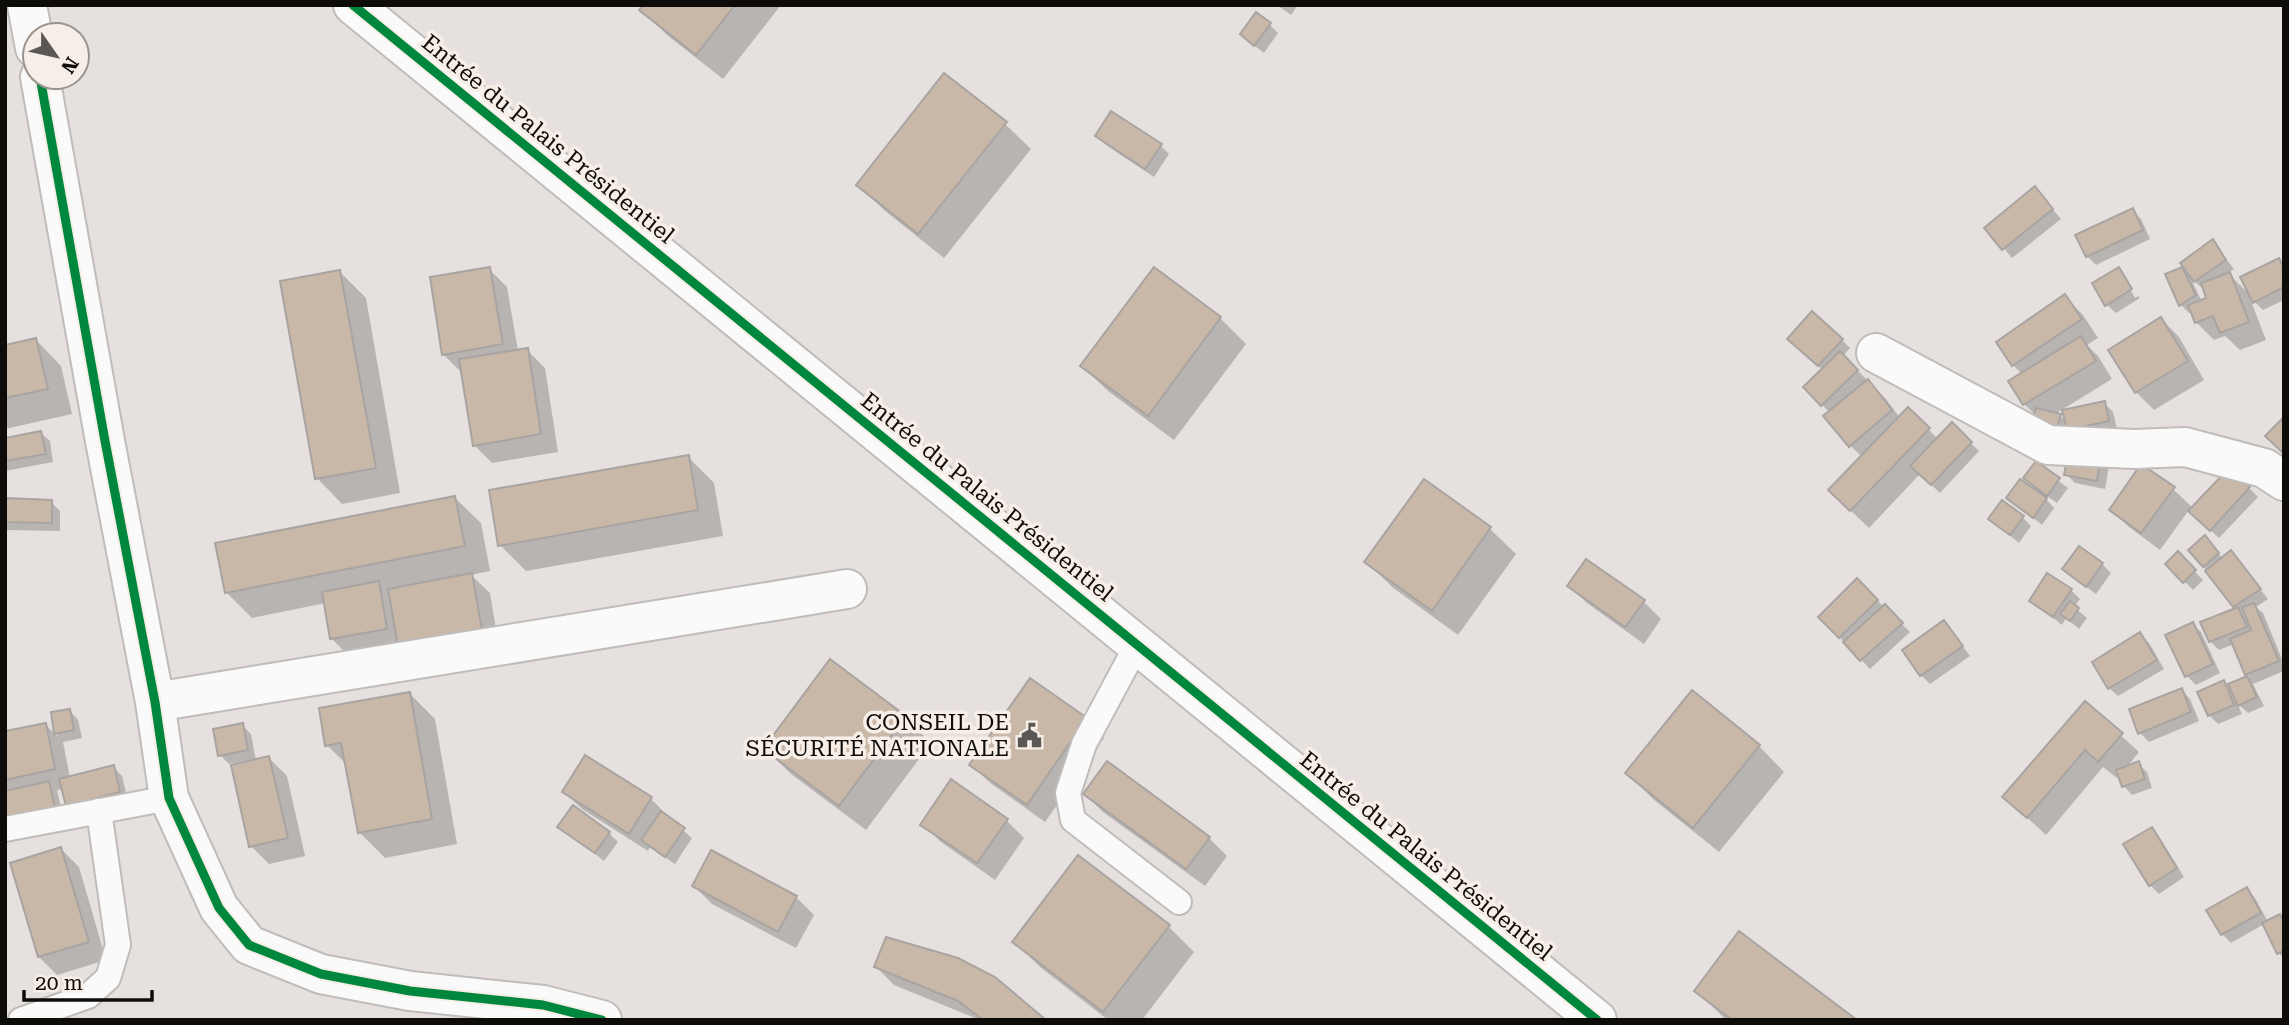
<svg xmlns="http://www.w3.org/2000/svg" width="2289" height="1025" font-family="'Roboto Serif',serif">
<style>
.shadow{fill:#0003;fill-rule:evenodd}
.building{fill:#c9b8a8;stroke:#a8a4a2;stroke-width:2}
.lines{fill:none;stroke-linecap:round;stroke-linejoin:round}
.lane-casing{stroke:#c0bcba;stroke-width:28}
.street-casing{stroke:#c0bcba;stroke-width:42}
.secondary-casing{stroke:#c0bcba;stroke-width:42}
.lane{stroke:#fbfafa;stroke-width:24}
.street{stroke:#fbfafa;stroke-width:38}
.secondary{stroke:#fbfafa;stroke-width:38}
.cycleway-casing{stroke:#f6eee7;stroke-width:13}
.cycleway{stroke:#00873e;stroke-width:9}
.labels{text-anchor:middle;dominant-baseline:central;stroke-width:7;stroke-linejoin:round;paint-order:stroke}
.street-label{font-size:23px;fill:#0e0c09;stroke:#f6eee7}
.poi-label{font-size:23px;fill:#0e0c09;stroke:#f6eee7;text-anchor:end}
</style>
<rect width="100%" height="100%" fill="#e6e1de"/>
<path class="shadow" d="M645,5H781L723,79L667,35L642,10Z
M1277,5H1298L1291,15Z
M1270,25L1278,33L1264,53L1251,43Z
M1005,124L1031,149L944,258L884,210L858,184Z
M1097,136L1160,145L1169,154L1154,177L1106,145Z
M2035,189L2061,219L2012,258L1987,228Z
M2132,210L2141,219L2150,239L2096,265L2087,256Z
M2212,242L2234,269L2228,273L2250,295L2278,260L2284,265V300L2263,310L2249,296L2266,340L2240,350L2225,336L2214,340L2196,322L2192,312L2189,313L2181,305L2182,269L2189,276L2191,275ZM2190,277L2204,290L2209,299L2202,302Z
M489,269L507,287L518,351L527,350L545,368L558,452L492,463L474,445L461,372L443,354Z
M2119,269L2126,277H2123L2135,298L2138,296L2140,298L2116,313L2107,305Z
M340,272L366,298L400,493L342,504L317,478Z
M2065,297L2083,315L2098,338L2087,345L2098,356L2112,379L2055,414L2060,416L2067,423L2104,403L2113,412L2117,429L2064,443L2024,404L2010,381L2022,374L2013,365Z
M1220,318L1246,344L1174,440L1108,391L1082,366Z
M2161,319L2179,337L2204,380L2154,410L2136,392Z
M36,340L61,366L72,414L5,429V347Z
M1842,340L1850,348L1843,356L1886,399L1900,418L1908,409L1938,439L1952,425L1979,451L1940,493L1920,474L1869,528L1848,508L1862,457L1850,445L1830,413L1805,387L1823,370L1798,347Z
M41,433L50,441L53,462L5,471V439Z
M688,457L714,483L723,536L526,571L500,545Z
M2100,457L2109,466L2105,489L2075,483L2066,474Z
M2036,464L2068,488L2057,503L2034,487Z
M2230,469L2258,497L2219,538L2189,510L2160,550L2129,527L2111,510L2173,489L2193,508Z
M1424,482L1490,529L1516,554L1458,635L1392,587L1366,561Z
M455,498L481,523L490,571L471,575L490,593L500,654L349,656L331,638L326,603L252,618L226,592Z
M2009,498L2046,499L2054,508L2042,525Z
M5,500L51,502L60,511V531L5,530Z
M2022,517L2031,526L2019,543L1990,519Z
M2213,547L2223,559L2231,553L2268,599L2256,607L2263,613L2284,664V671L2253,684L2264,706L2248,713L2237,703L2242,714L2218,724L2209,715L2224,683L2234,693L2231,685L2249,677L2234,644L2219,650L2210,641L2238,609L2190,550Z
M2178,554L2203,580L2193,590L2167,564Z
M2102,564L2111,573L2096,594L2073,577Z
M1857,581L1910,632L1870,669L1820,617Z
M1569,586L1643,601L1661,619L1644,644L1587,603Z
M2071,590L2080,599L2074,607L2087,618L2079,629L2066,618L2062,625L2032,601Z
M1944,622L1970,656L1930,684L1921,675Z
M2192,624L2201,632L2220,673L2196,685L2187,676Z
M2140,635L2149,643L2164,669L2118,696L2109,688Z
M831,661L905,717L931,743L866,830L791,774L765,748Z
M2182,690L2190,699L2199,721L2149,742L2140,733Z
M409,693L435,719L457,844L385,858L359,832L347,765L327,745Z
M2085,703L2139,752L2126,768L2138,764L2147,772L2152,788L2132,795L2124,786L2120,775L2117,778L2103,767L2046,835L2005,797Z
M70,711L78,720L82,738L63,742L70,778L113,767L122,776L128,801L76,814L63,789L57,790L63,816L5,818V733L45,724L57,736L53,714Z
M1086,720L1104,738L1045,822L989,782L971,764Z
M242,725L251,734L256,761L269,758L287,776L305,856L269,864L251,846L253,759L229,764L220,755Z
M1759,746L1784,772L1719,852L1653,799L1627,773Z
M585,758L651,799L669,817L668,818L692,838L675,864L650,847L648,851L582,809L564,792Z
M1085,794L1209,838L1227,856L1205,886L1103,812Z
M1006,820L1024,838L995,880L941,842L923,824Z
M560,826L609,833L618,842L604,861Z
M2152,829L2160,838L2184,877L2159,894L2150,885Z
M61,849L79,867L106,960L57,975L39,957Z
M1079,858L1169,927L1194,952L1142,1020H1108L1040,967L1014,941Z
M694,886L796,897L814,915L796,948L712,904Z
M2247,890L2255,898L2268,922L2279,916L2284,920V958L2279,953L2264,924L2231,943L2222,934Z
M876,967L1043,1020H980L894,985Z
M1697,991L1854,1020H1726Z"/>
<path class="building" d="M643,5H735L696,55L639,10Z
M1256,12L1271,23L1254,46L1240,34Z
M944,73L1007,122L918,234L856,185Z
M1111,111L1162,144L1145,169L1095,136Z
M2035,186L2053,209L2002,250L1984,228Z
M2133,208L2143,230L2086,257L2075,235Z
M2213,239L2226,260L2194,282L2180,263Z
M2279,258L2284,268V287L2253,303L2240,277Z
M490,267L503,344L442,355L430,277Z
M1154,267L1221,317L1148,416L1080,366Z
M2119,267L2132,289L2105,306L2092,283Z
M2182,267L2196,295L2179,306L2165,274Z
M340,270L376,468L315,479L280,281Z
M2230,272L2249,322L2220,333L2213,316L2195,323L2188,305L2206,298L2201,283Z
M2065,294L2082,319L2012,366L1996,342Z
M1812,311L1843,339L1818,366L1787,339Z
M2161,317L2188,361L2135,393L2108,350Z
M2081,336L2096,361L2023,405L2008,381Z
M36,338L48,389L5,398V345Z
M528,348L541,434L473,446L459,359Z
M1840,351L1858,370L1821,406L1803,387Z
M1868,379L1892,410L1849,447L1823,416Z
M2105,401L2109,421L2067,430L2062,410Z
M1908,407L1930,428L1850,511L1828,490Z
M2036,408L2061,414L2055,436L2030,430Z
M2284,417V454L2265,436Z
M1952,422L1972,442L1931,485L1910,466Z
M41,431L46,454L5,461V438Z
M2069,450L2101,456L2097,481L2064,475Z
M689,455L698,510L498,546L489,490Z
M2036,461L2060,478L2047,496L2023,478Z
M2141,464L2175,487L2141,533L2109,510Z
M2230,467L2250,487L2210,531L2188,511Z
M1424,479L1491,527L1432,611L1364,562Z
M2020,479L2047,498L2033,518L2006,498Z
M455,496L465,546L225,593L215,543Z
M5,498L52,500V523L5,522Z
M2002,500L2024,516L2010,535L1988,519Z
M2205,535L2219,553L2203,567L2188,550Z
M2079,546L2103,563L2086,587L2062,569Z
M2231,550L2261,589L2233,607L2205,571Z
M2178,551L2196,570L2183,583L2165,564Z
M1586,559L1645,600L1625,627L1567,586Z
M472,573L483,636L399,652L388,589Z
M2047,573L2072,589L2053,617L2029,601Z
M1857,578L1878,600L1839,638L1818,617Z
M379,581L387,629L330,639L322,592Z
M2070,601L2079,608L2070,621L2060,614Z
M2254,603L2279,661L2245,675L2230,639L2251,630L2242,607Z
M1885,604L1903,623L1860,661L1843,642Z
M2238,607L2247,627L2209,642L2200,622Z
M1944,620L1963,646L1920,676L1902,650Z
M2193,622L2213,664L2185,677L2165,635Z
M2140,632L2157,660L2108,689L2092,662Z
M830,659L906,716L839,806L763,749Z
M2247,676L2257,697L2238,706L2228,684Z
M1030,678L1087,718L1027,805L969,765Z
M2224,680L2234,705L2208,716L2197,692Z
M2182,688L2191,712L2138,734L2129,709Z
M1692,690L1760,745L1693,828L1625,773Z
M410,692L432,819L358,833L341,743L325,746L319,708Z
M2085,701L2123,733L2098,762L2085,750L2027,818L2002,797Z
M70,709L74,730L54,734L51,712Z
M46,723L55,769L5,780V731Z
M243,723L248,750L218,756L213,729Z
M585,755L652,797L629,834L562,792Z
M269,756L288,838L249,847L231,765Z
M1107,761L1210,837L1186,869L1083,794Z
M2139,761L2145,779L2122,787L2116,770Z
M114,765L120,792L66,806L59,779Z
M951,779L1008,819L977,863L920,825Z
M49,781L55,808L5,818V791Z
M573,805L610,832L595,853L557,827Z
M661,811L685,828L665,857L641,840Z
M2152,827L2177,868L2149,886L2123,844Z
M61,847L89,942L38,957L10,863Z
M711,850L797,896L778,932L692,886Z
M1078,855L1170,925L1103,1012L1012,942Z
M2247,887L2261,913L2221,935L2206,910Z
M2280,914L2284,922V951L2277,954L2262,923Z
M1739,931L1857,1020H1732L1694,991Z
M886,937L958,958L995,977L1046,1020H983L958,1001L874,967Z"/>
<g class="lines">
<defs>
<path id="lane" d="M1137,645L1084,744L1068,793L1073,820L1179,902
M5,829L169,798
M21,1020L88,996L108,978L118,945L99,811"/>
<path id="street" d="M27,5L35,48
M40,77L105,441L155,702L169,798L219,908L249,945L321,974L410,991L543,1005L602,1020
M1876,353L2048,445L2134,449L2185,447L2264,468L2284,481
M155,702L847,589"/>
<path id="secondary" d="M353,5L1597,1020"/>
</defs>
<use href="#lane" class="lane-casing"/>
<use href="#street" class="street-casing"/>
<use href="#secondary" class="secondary-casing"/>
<use href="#lane" class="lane"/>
<use href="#street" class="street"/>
<use href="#secondary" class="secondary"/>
<defs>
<path id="cycleway" d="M353,5L1597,1020
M40,77L105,441L155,702L169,798L219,908L249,945L321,974L410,991L543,1005L602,1020"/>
</defs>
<use href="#cycleway" class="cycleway-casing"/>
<use href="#cycleway" class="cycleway"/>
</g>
<defs>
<symbol id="civic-bare" viewBox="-9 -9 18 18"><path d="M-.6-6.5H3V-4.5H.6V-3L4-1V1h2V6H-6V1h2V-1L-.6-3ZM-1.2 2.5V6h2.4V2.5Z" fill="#5a5754" stroke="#f6eee7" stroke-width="2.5" paint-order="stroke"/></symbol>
</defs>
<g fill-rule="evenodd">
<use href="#civic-bare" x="1012" y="718" width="35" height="35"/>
</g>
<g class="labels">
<g class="street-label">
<text transform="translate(548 139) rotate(39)">Entrée du Palais Présidentiel</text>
<text transform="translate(987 497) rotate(39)">Entrée du Palais Présidentiel</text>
<text transform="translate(1426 856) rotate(39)">Entrée du Palais Présidentiel</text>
</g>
<g class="poi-label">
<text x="1009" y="722">CONSEIL DE<tspan x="1009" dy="26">SÉCURITÉ NATIONALE</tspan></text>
</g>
</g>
<rect width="2289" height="1025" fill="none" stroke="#0e0c09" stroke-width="14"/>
<g transform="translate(56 56) rotate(124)"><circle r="33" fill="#f6eee7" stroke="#99948e" stroke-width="2"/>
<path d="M0-5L12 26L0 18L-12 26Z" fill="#5a5754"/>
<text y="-10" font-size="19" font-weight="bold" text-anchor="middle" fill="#0e0c09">N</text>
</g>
<path d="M24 990v10h128v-10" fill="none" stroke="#0e0c09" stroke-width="3.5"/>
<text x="35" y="990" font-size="21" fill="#0e0c09" stroke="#f6eee7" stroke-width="5" paint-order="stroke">20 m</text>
</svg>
